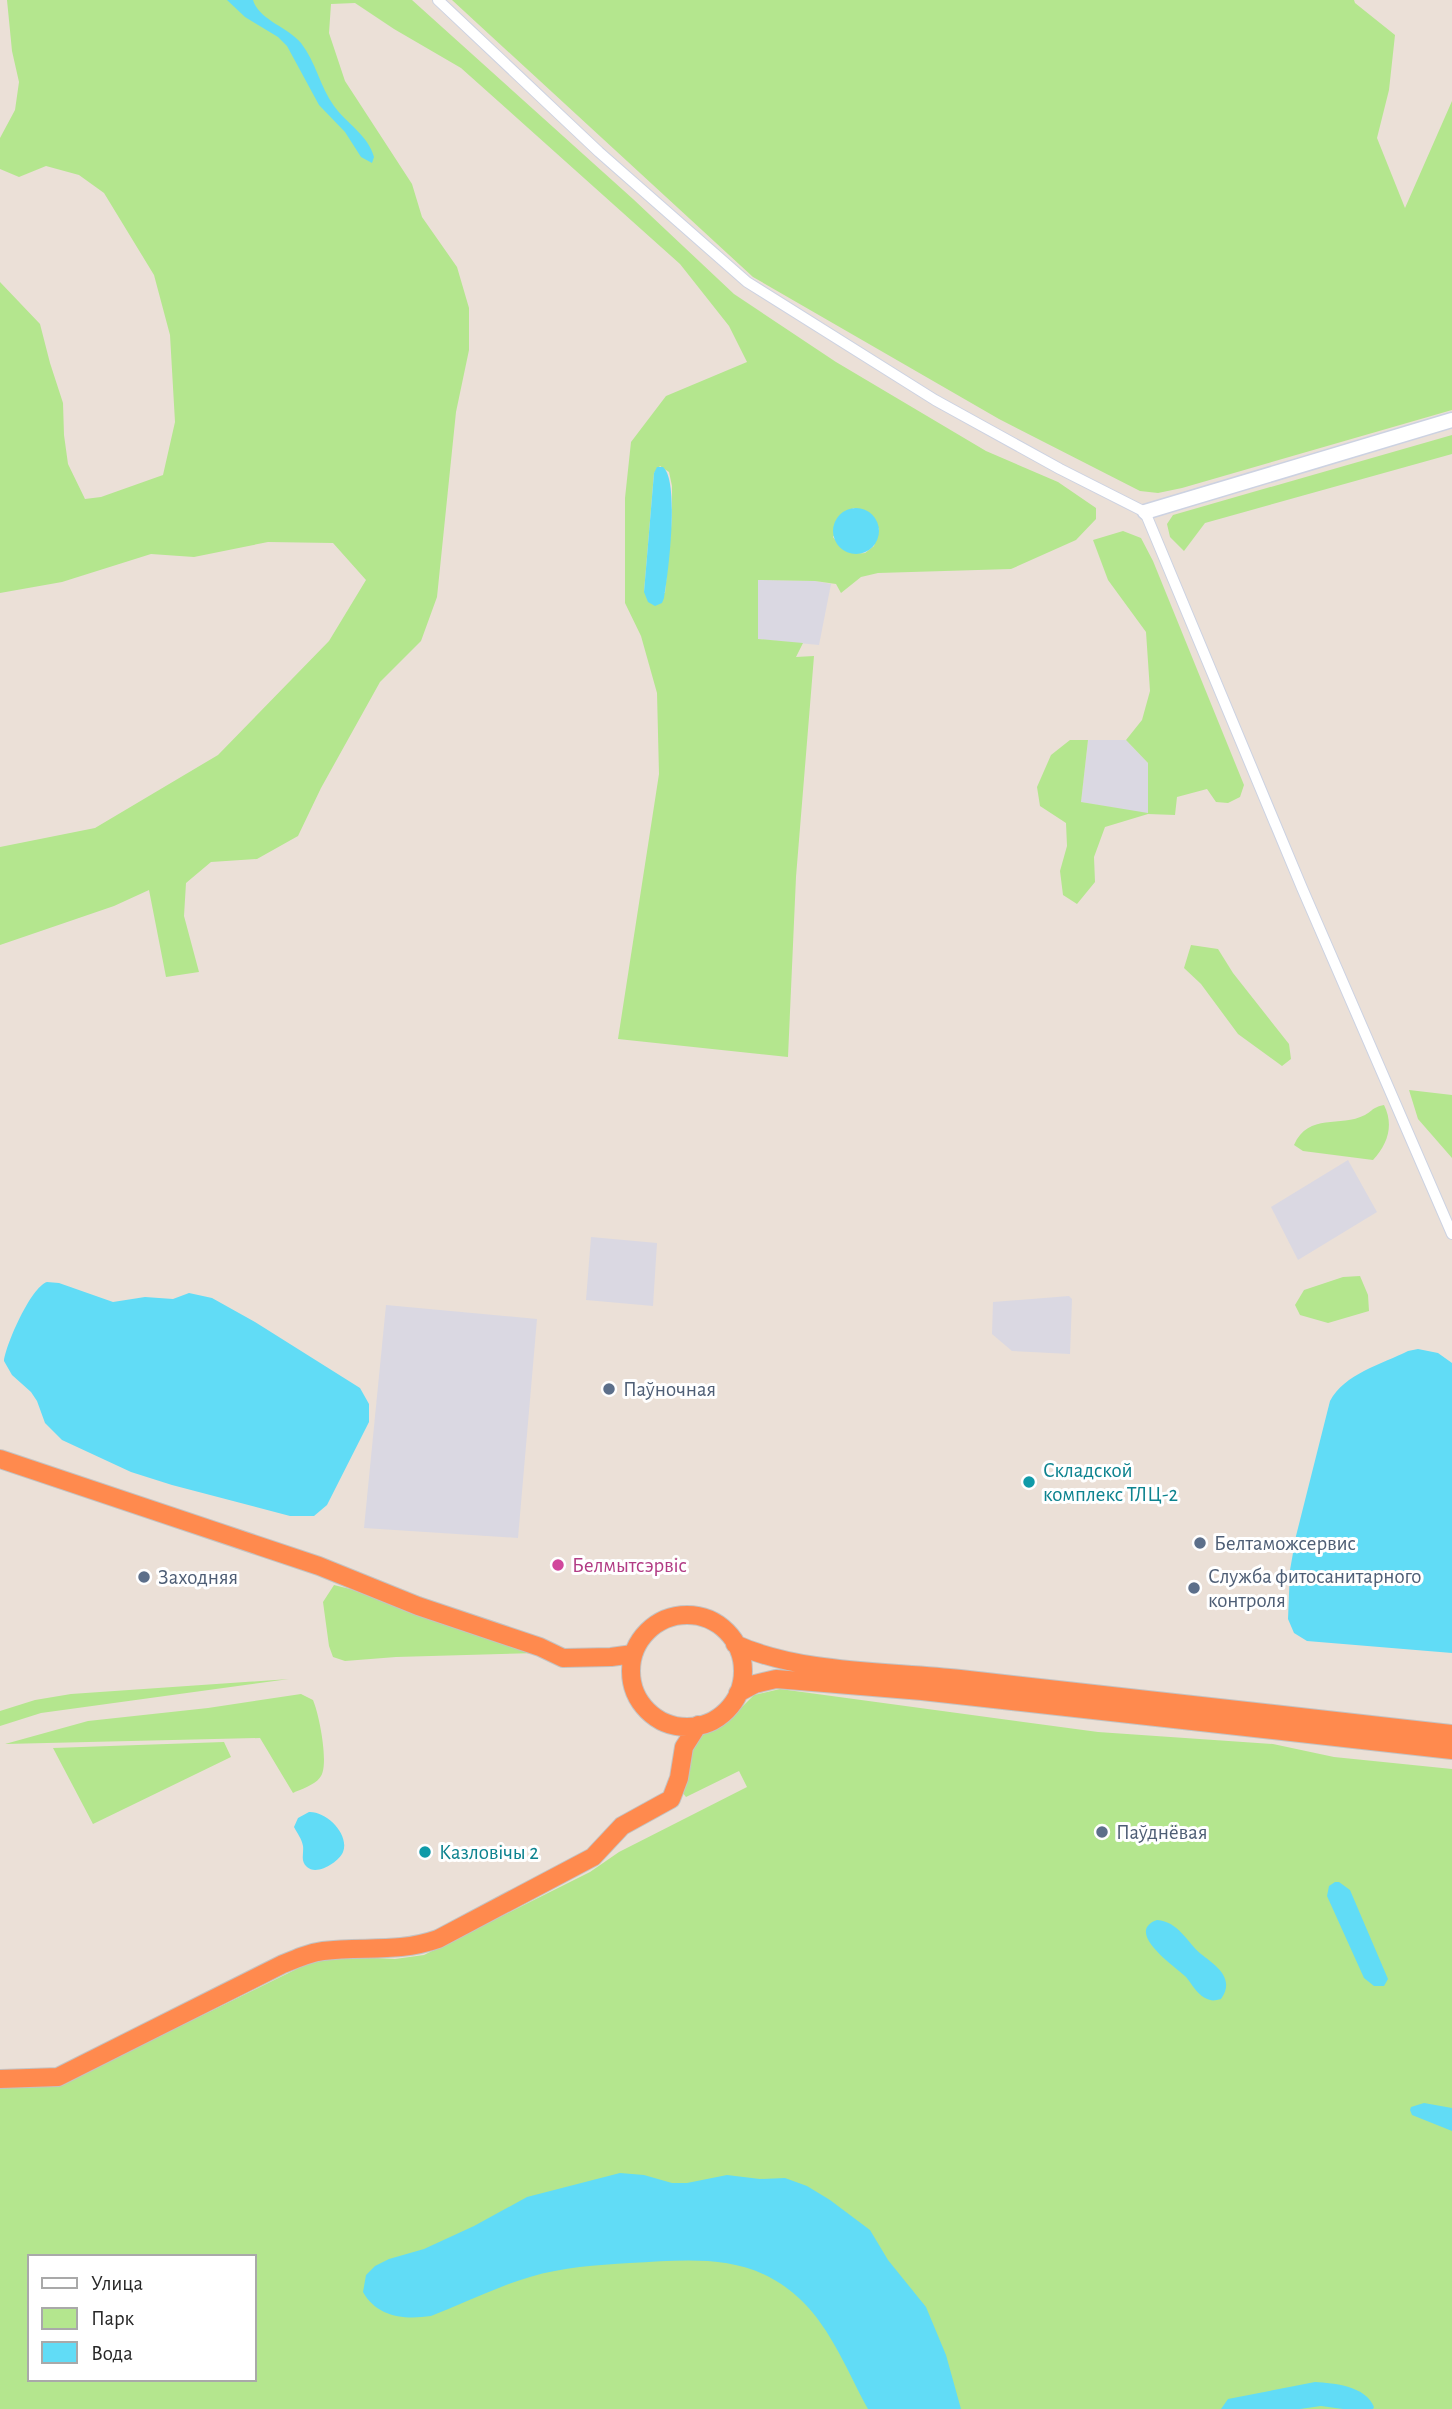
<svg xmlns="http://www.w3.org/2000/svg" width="1452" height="2409" font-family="'Alegreya Sans',sans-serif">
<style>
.industrial{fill:#dad8e2}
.green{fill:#b4e68e;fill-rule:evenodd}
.water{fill:#61dcf6}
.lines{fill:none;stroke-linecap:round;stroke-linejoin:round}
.street-casing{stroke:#ccd2e2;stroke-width:12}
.secondary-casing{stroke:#ccd2e2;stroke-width:17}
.highway-casing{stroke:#c3c3c3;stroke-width:20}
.street{stroke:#fff;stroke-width:10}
.secondary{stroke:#fff;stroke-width:14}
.highway{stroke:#ff8a4e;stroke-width:18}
.service-dot{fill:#5c6f8a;stroke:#fff;stroke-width:2.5}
.culture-dot{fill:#0f9aa8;stroke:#fff;stroke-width:2.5}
.hotel-dot{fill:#d1479c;stroke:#fff;stroke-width:2.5}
.labels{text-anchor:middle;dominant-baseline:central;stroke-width:6;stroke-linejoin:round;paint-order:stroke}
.service-label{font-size:21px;fill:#4e5e75;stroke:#fff;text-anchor:start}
.culture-label{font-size:21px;fill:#0d838f;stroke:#fff;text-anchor:start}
.hotel-label{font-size:21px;fill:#b23c85;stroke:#fff;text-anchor:start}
</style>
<rect width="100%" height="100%" fill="#ebe0d7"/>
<path class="industrial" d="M758,580L815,581L831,584L819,645L758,639Z
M1088,740H1126L1148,763V814L1081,802Z
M1348,1160L1377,1212L1298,1260L1271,1207Z
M591,1237L657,1243L653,1306L586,1300Z
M1069,1296L1072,1299L1070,1354L1012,1351L992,1334L993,1302Z
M386,1305L537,1319L518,1538L364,1528Z"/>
<path class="green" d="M7,0H412L633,199L734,294L836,362L986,451L1058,482L1096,508V519L1076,540L1011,569L878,573L861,577L841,593L836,584L815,581L758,580V639L803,643L796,657L814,656L796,877L788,1057L618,1039L659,774L657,693L641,636L625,603V498L631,442L666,396L747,362L729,326L680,264L461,68L394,29L355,3L331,4L329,33L345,81L412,184L422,217L457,267L469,308V350L456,412L437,597L421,641L380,682L321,788L298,836L257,859L211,862L186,883L184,916L199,972L166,977L149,890L114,906L0,945V847L95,828L218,755L329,641L366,580L333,543L268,542L194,557L151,554L62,582L0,593V282L40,324L50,363L63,403L64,435L68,464L85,499L101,497L163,475L175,422L170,335L154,275L104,193L79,175L46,166L19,177L0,169V138L15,110L19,82L12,51ZM660,466L669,472L672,486V518L665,593L644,592L654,473ZM853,508L866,511L879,529L874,546L865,553C851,555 841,548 833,537Z
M452,0H1354L1355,3L1395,35L1389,90L1377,138L1405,208L1452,101V410L1182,488L1158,493L1140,491L999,419L753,277Z
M1452,435V454L1205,523L1184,551L1170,537L1167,524L1173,515Z
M1123,531L1141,538L1153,561L1244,785L1240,797L1228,803L1216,802L1207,789L1177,797L1175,815L1148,814L1105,827L1094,857L1095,882L1077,904L1063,895L1060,871L1067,846L1066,823L1040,806L1037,787L1051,755L1070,740H1088L1081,802L1148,813V763L1126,740L1142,720L1150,691L1146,632L1108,580L1093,540Z
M1191,945L1218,949L1233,973L1289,1044L1291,1059L1282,1066L1238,1034L1201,984L1184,968Z
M1409,1090L1452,1095V1158L1418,1119Z
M1384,1105C1394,1125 1388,1144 1373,1160L1303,1151L1294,1145C1309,1112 1340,1128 1365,1115C1374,1110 1371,1108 1384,1105Z
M1360,1276L1368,1295L1369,1311L1328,1323L1300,1315L1295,1305L1304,1290L1343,1277Z
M334,1585L350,1589L538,1653L396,1657L345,1661L333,1657L329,1646L323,1602Z
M289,1679L41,1713L0,1726V1711L35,1700L71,1694Z
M780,1689L1098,1732L1273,1744L1334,1757L1452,1769V2409H0V2087L42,2086L68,2081L311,1962L334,1956L395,1959L424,1955L590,1872L619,1852L747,1787L739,1771L686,1797L682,1792L685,1764L698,1736L731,1718L754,1695ZM30,2257H254V2379H30Z
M301,1694L313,1700C319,1714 329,1763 321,1776C316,1785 301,1789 293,1793L260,1738L5,1744L88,1721L208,1708Z
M224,1742L231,1757L93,1824L53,1748Z"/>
<path class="water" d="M227,0H253C259,20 288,27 301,43C316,62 320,87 334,106C347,124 368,135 374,157L372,163L361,157L345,132L319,105L287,46L278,37L245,17Z
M657,467H663C680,481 668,575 664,598L662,603L655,606L648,602L644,592L654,473Z
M833 531a23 23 0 1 1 46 0a23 23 0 1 1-46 0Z
M47,1282L59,1283L113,1302L145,1297L173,1299L189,1293L212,1298L255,1322L360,1388L369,1404V1422L327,1505L314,1516H290L172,1485L131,1472L62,1440L45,1423L37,1401L31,1392L12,1375L4,1361C6,1344 31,1287 47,1282Z
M1418,1349L1438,1353L1452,1363V1653L1307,1641L1294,1633L1288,1619L1290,1570L1296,1536L1330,1401C1344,1374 1382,1364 1408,1351Z
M309,1812C326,1811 350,1834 343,1852C339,1862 317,1876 307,1867C300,1861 304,1854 303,1846C302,1839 297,1833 294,1827L298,1818Z
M1335,1882H1339L1350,1890L1388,1979L1384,1986H1374L1364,1978L1327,1896L1329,1886Z
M1157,1920C1179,1922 1186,1941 1201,1954C1215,1965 1236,1978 1221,1999C1214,2001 1211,2001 1205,1998C1196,1993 1192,1984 1186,1977C1177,1968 1123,1932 1157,1920Z
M1424,2103L1452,2108V2131L1412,2115L1410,2110L1411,2107Z
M620,2173L644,2175L672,2183H687L727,2175L760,2179L785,2178L807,2186L830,2200L870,2230L888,2260L926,2307L946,2355L961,2409H868C848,2373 832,2330 801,2300C751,2252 693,2260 630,2263C596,2265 563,2267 530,2277C496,2287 465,2303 431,2316C404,2320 377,2317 363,2292L366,2275L375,2266L389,2259L424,2249L474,2226L527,2197Z
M1315,2382C1334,2383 1366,2386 1374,2407L1373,2409H1343L1321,2406L1300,2409H1221L1228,2399Z"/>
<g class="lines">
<defs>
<path id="street" d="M438,0L599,152L747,282L935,400L1060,469L1145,512L1302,888L1452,1234"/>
<path id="secondary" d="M1145,512L1452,420"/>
<path id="highway" d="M0,1459L319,1566L418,1606L540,1647L563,1658L611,1657L633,1654
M631 1671a56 56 0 1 1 112 0a56 56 0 1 1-112 0Z
M735,1644C801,1674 889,1671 960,1679C1124,1698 1288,1716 1452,1734
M738,1693L755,1684L776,1679L922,1691L1452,1750
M0,2079L58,2077L281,1965C295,1959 308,1953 323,1951C364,1946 398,1953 438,1939L593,1857L622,1826L671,1799L679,1778L684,1747L698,1725"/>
</defs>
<use href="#street" class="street-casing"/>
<use href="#secondary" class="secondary-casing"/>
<use href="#highway" class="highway-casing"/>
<use href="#street" class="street"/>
<use href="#secondary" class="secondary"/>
<use href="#highway" class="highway"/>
</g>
<g class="service-dot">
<circle cx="609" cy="1389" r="7"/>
<circle cx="1200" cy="1543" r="7"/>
<circle cx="144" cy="1577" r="7"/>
<circle cx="1194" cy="1588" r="7"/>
<circle cx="1102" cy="1832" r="7"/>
</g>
<g class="culture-dot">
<circle cx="1029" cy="1482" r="7"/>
<circle cx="425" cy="1852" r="7"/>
</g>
<circle class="hotel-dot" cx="558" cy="1565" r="7"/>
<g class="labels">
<g class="service-label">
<text x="623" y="1389">Паўночная</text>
<text x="1214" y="1543">Белтаможсервис</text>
<text x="1208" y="1576">Служба фитосанитарного<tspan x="1208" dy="24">контроля</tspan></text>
<text x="158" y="1577">Заходняя</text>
<text x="1116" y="1832">Паўднёвая</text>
</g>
<g class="culture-label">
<text x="1043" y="1470">Складской<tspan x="1043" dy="24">комплекс ТЛЦ-2</tspan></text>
<text x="439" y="1852">Казловічы 2</text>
</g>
<g class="hotel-label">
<text x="572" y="1565">Белмытсэрвіс</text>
</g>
</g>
<rect x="28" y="2255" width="228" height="126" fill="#ffffff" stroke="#a9a9a9" stroke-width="2"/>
<rect x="42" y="2278" width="35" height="10" fill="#ffffff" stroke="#a9a9a9" stroke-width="2"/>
<text x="91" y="2290" font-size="21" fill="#272727">Улица</text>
<rect x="42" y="2308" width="35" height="21" fill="#b4e68e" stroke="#a9a9a9" stroke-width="2"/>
<text x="91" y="2325" font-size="21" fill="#272727">Парк</text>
<rect x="42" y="2342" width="35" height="21" fill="#61dcf6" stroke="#a9a9a9" stroke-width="2"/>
<text x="91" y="2360" font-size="21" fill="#272727">Вода</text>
</svg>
